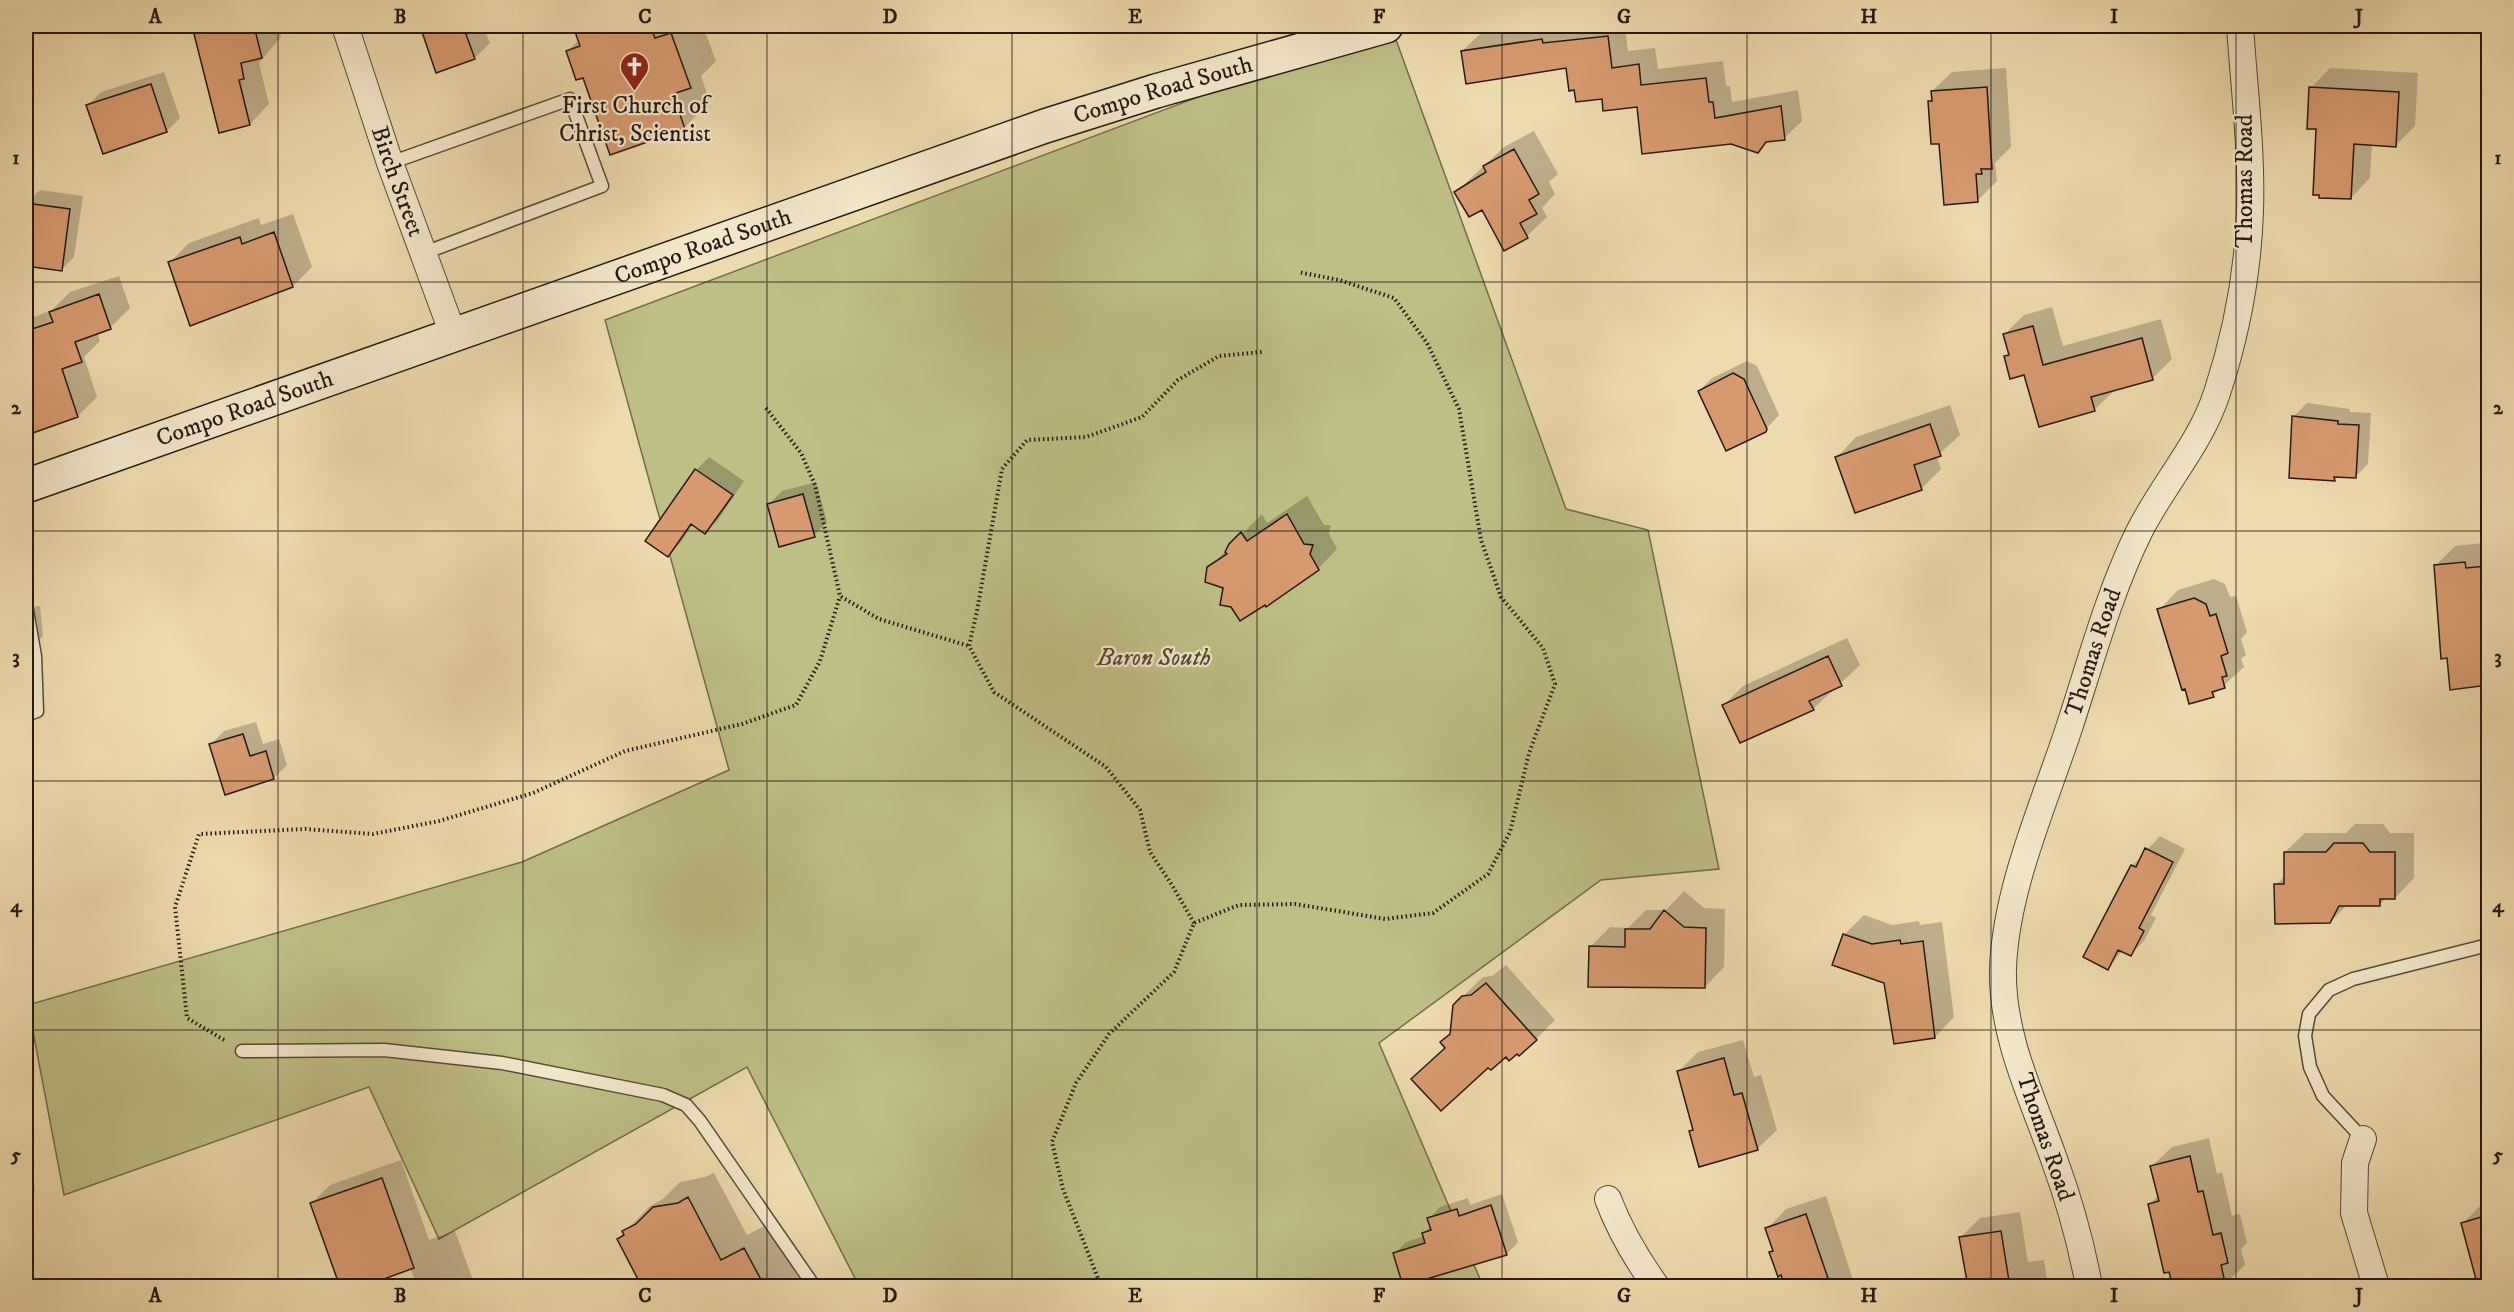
<svg xmlns="http://www.w3.org/2000/svg" width="2514" height="1312" font-family="'IM FELL DW Pica',serif">
<style>
.green{fill:#bebe86;stroke:#726c4d;stroke-width:1.5}
.shadow{fill:#0003}
.building{fill:#d79a70;stroke:#261914;stroke-width:1.5}
.lines{fill:none;stroke-linecap:round;stroke-linejoin:round}
.service-casing{stroke:#58493a;stroke-width:15}
.minor-casing{stroke:#58493a;stroke-width:28}
.secondary-casing{stroke:#261914;stroke-width:36}
.path{stroke:#261914;stroke-width:4;stroke-dasharray:1.5 3;stroke-linecap:butt}
.service{stroke:#f3e7ca;stroke-width:12}
.minor{stroke:#f3e7ca;stroke-width:26}
.secondary{stroke:#f3e7ca;stroke-width:33}
.grid{fill:none;stroke:#261914;stroke-width:1.5;stroke-opacity:0.55}
.labels{text-anchor:middle;dominant-baseline:central;stroke-width:4.5;stroke-linejoin:round;paint-order:stroke}
.street-label{font-size:24px;fill:#261914;stroke:#f3e7ca}
.poi-label{font-size:24px;fill:#261914;stroke:#f3e7ca}
.park-label{font-size:24px;font-style:italic;fill:#544b36;stroke:#f3e7ca}
.neatline{fill:none;stroke:#261914;stroke-width:2}
.grid-label{font-size:20px;text-anchor:middle;font-weight:bold;fill:#261914}
</style>
<rect width="100%" height="100%" fill="#eddaae"/>
<filter id="stains"><feTurbulence type="fractalNoise" baseFrequency=".00333" numOctaves="4"/><feColorMatrix values="0 0 0 0 .2 0 0 0 0 .09 0 0 0 0 .02 0 0 0 .5 -.17"/></filter>
<radialGradient id="worn" r=".72"><stop offset=".6" stop-color="#630" stop-opacity="0"/><stop offset="1" stop-color="#630" stop-opacity=".3"/></radialGradient>
<path class="green" d="M1387,26H1391L1566,509L1648,530L1719,869L1601,880L1379,1043L1483,1286H859L747,1067L439,1239L369,1087L64,1195L28,1005L522,862L729,770L605,320Z"/>
<path class="shadow" d="M193,26H278L281,37L259,63L269,104L250,124L220,131Z
M421,26H483L490,43L477,56L437,71Z
M575,26H703L716,61L701,76L710,102L684,128L584,76L567,52L580,39Z
M891,26H925L893,33Z
M1537,26H1625L1628,51L1655,48L1658,69L1723,61L1726,86H1730L1732,102L1798,90L1802,121L1784,138L1768,140L1757,151L1638,105L1603,98L1568,66L1462,51L1480,34Z
M2006,68L2011,147L1995,163L1997,181L1977,201L1941,142L1929,102L1933,98L1932,91L1952,72Z
M2330,68L2418,73L2415,126L2396,145L2372,144L2370,178L2351,198L2317,127L2311,88Z
M164,72L180,118L167,131L88,105L101,92Z
M1534,131L1558,174L1549,182L1555,194L1542,208L1547,217L1527,236L1505,249L1482,208L1456,192L1504,147Z
M40,190L83,196L74,257L61,270L26,265L27,203Z
M293,214L312,267L293,286L169,263L189,243L259,218L261,225Z
M119,276L130,308L110,328L97,332L100,341L84,357L97,397L78,416L31,432L26,416V320L52,310L70,292Z
M2052,307L2063,346L2161,319L2172,359L2152,379L2114,391L2094,410L2025,373L2005,357L2010,352L2005,334L2024,315Z
M1747,361L1757,366L1779,415L1765,430L1699,391L1712,378Z
M2307,403L2350,409V412L2371,413L2368,464L2355,477L2337,476L2334,479L2291,477L2294,416Z
M1950,405L1960,435L1937,456L1941,469L1922,488L1856,511L1837,457L1856,437Z
M709,457L744,481L718,520L705,532L693,523L681,542L668,555L696,470Z
M816,482L827,522L814,535L769,504L782,491Z
M1307,496L1324,525H1331L1329,534L1337,549L1318,569L1224,587L1209,568L1262,514L1267,523Z
M2484,543L2485,549H2488V684L2452,689L2436,565L2455,546Z
M2214,579L2225,584L2230,597L2236,596L2247,632L2241,639L2246,655L2241,659L2244,667L2213,695L2159,610L2178,590Z
M40,606L43,636L26,654V607Z
M1847,638L1860,665L1813,709L1724,705L1743,686Z
M256,722L263,744L279,739L287,765L274,778L211,744L224,731Z
M2355,824H2383L2390,833H2414V878L2395,898H2386L2380,904L2347,905L2330,922L2276,885L2286,875L2285,852L2305,833H2346Z
M2160,836L2185,849L2151,915L2156,918L2144,941L2131,954L2123,950L2108,968L2132,866Z
M1684,891L1704,908L1725,909L1724,967L1705,987L1590,947L1610,927L1628,928L1646,910H1666Z
M1864,915L1892,925L1919,921L1920,925L1942,922L1954,1017L1935,1037L1844,935Z
M1506,965L1555,1020L1536,1039L1447,1047L1451,1033L1454,1005L1483,977L1492,976Z
M1743,1040L1754,1077L1761,1075L1777,1130L1757,1149L1691,1132L1694,1128L1679,1071L1698,1052Z
M2209,1138L2217,1174L2222,1172L2232,1216L2240,1214L2247,1243L2241,1249L2245,1265L2225,1284L2149,1205L2159,1195L2152,1166L2172,1147Z
M401,1160L429,1240L455,1231L474,1283L471,1286H417L410,1267L311,1204L330,1185Z
M714,1173L747,1235L770,1223L803,1286H643L618,1239L650,1206L663,1199L680,1182L705,1177Z
M35,1186L30,1266L26,1271V1189Z
M1502,1194L1518,1242L1507,1254H1394L1406,1242L1425,1236L1424,1234L1431,1226L1429,1219L1440,1207L1468,1198L1470,1205Z
M1826,1196L1855,1286H1786L1771,1253L1774,1250L1767,1229L1786,1209Z
M2488,1202V1269L2476,1272L2463,1223L2482,1204Z
M2020,1212L2028,1262L2044,1260L2048,1286H1970L1961,1237L1980,1218Z"/>
<path class="building" d="M192,26H225L227,33L254,26L262,58L241,63L244,79L239,80L250,125L219,133Z
M420,26H463L475,59L436,73Z
M573,26H650L655,38L671,33L691,88L673,94L685,129L610,155L583,78L576,80L566,51L580,46Z
M1608,36L1612,68L1639,64L1641,85L1706,78L1709,102H1713L1715,118L1781,106L1785,140L1766,142L1758,153L1731,144L1642,154L1637,107L1603,111L1602,99L1576,102L1574,90L1569,91L1566,68L1466,84L1461,51L1542,39L1543,43Z
M151,84L167,132L103,154L86,105Z
M1987,87L1992,169H1981L1982,174H1976L1978,202L1944,205L1939,144H1931L1928,101H1932L1931,91Z
M2309,87L2399,92L2396,147L2354,144L2351,199L2319,198V195H2313L2316,129H2307Z
M1514,149L1539,194L1529,200L1537,214L1520,223L1528,238L1504,251L1482,210L1469,217L1454,192L1486,172L1483,166Z
M26,203L70,209L62,271L26,266Z
M274,232L293,287L190,326L168,262L240,237L242,244Z
M99,294L111,329L75,342L82,362L62,369L78,417L30,434L26,421V331L53,322L49,312Z
M2033,326L2043,365L2142,338L2153,380L2091,397L2095,411L2039,427L2024,375L2010,379L2004,356L2009,355L2003,334Z
M1733,373L1744,379L1767,429L1766,432L1726,451L1698,391Z
M2292,416L2338,421V424L2359,425L2356,478L2334,477L2335,481L2289,478Z
M1930,424L1941,456L1914,465L1922,490L1855,513L1835,457Z
M695,469L733,495L705,534L691,524L668,557L645,541Z
M803,494L815,537L779,547L767,504Z
M1287,514L1304,544L1313,545L1310,554L1319,570L1266,607L1265,605L1240,621L1231,607L1220,605L1223,588L1205,582L1207,567L1227,554L1225,552L1229,544L1241,532L1247,541Z
M2465,562L2466,568L2487,566L2488,594H2484L2488,648V685L2450,690L2447,658L2441,659L2434,565Z
M2194,598L2206,604L2210,616L2216,614L2228,653L2221,656L2227,676L2222,677L2225,688L2212,692L2214,697L2189,704L2185,689L2182,690L2157,609Z
M1828,656L1842,686L1809,701L1814,710L1740,743L1722,705Z
M243,734L250,756L266,751L274,779L225,795L209,744Z
M2334,843H2363L2370,852H2395V899H2380V906H2339L2330,923L2275,924L2274,884H2284V852H2326Z
M2145,848L2173,862L2139,928L2144,931L2131,956L2118,950L2108,970L2083,957L2131,865L2136,867Z
M1664,910L1684,927L1706,928L1705,988L1588,987L1589,946L1625,947V929H1650Z
M1843,934L1872,944L1900,940L1901,944L1923,941L1935,1038L1894,1044L1884,983L1832,965Z
M1486,983L1537,1040L1519,1056L1517,1054L1509,1061L1506,1057L1491,1070L1488,1068L1441,1111L1411,1079L1445,1048L1440,1042L1450,1034L1453,1005L1462,996L1471,995Z
M1724,1058L1734,1095L1742,1093L1758,1150L1699,1167L1689,1131L1693,1130L1677,1071Z
M2190,1156L2198,1192L2203,1191L2213,1235L2221,1233L2228,1263L2221,1265L2226,1287H2173L2169,1272L2164,1273L2148,1204L2159,1201L2150,1166Z
M382,1178L414,1268L362,1287H340L310,1203Z
M688,1197L721,1260L744,1248L765,1287H642L617,1239L624,1235L622,1231L636,1224L653,1207L678,1203Z
M1491,1205L1507,1255L1403,1286L1393,1253L1425,1243L1422,1233L1431,1230L1427,1218L1457,1209L1459,1216Z
M1806,1214L1831,1287H1785L1781,1275L1778,1277L1769,1252L1773,1251L1765,1228Z
M2488,1215V1287H2478L2461,1223Z
M2001,1231L2010,1287H1968L1959,1237Z"/>
<g class="lines">
<defs>
<path id="service" d="M390,163L570,99L602,186L424,253
M26,605L35,656L37,711L26,715
M242,1051L384,1050L502,1063L663,1095L686,1105L700,1121L814,1286
M2363,1139L2323,1096L2310,1067L2305,1036L2309,1014L2329,990L2353,979L2488,945"/>
<g id="minor">
<path id="s1" d="M345,26L390,163L453,334"/>
<path d="M2363,1139L2355,1163L2354,1213L2376,1286"/>
<path d="M1608,1199C1620,1231 1636,1258 1656,1286"/>
<path id="s2" d="M2089,1286C2081,1243 2069,1200 2054,1159C2032,1097 2001,1035 2003,968C2006,887 2045,802 2070,725C2091,661 2109,593 2139,532C2163,484 2200,445 2217,393C2236,335 2248,272 2250,211C2252,149 2244,87 2240,26"/>
</g>
<g id="secondary">
<path id="s3" d="M26,486L1045,126L1156,91L1386,26"/>
</g>
</defs>
<use href="#service" class="service-casing"/>
<use href="#minor" class="minor-casing"/>
<use href="#secondary" class="secondary-casing"/>
<path class="path" d="M766,408L801,453L815,485L840,596L879,619L969,646
M1194,923L1172,885L1150,852L1140,810L1106,767L994,692L969,646L977,611L1002,469L1027,440L1086,437L1142,417L1178,380L1219,356L1262,352
M224,1040L187,1018L175,907L199,834L305,829L373,834L439,821L533,793L625,751L742,724L796,705L820,661L840,596
M1101,1286L1063,1189L1052,1142L1076,1083L1109,1034L1174,972L1194,923L1239,905L1295,904L1385,919L1433,913L1488,874L1510,832L1529,753L1555,684L1543,648L1501,597L1481,540L1459,409L1427,343L1394,298L1339,280L1298,272"/>
<use href="#service" class="service"/>
<use href="#minor" class="minor"/>
<use href="#secondary" class="secondary"/>
</g>
<path class="grid" d="M278,26V1286M523,26V1286M767,26V1286M1012,26V1286M1257,26V1286M1502,26V1286M1747,26V1286M1991,26V1286M2236,26V1286M26,282H2488M26,531H2488M26,781H2488M26,1030H2488"/>
<defs>
<symbol id="church-pin" viewBox="-11 -11 22 30"><path d="M0 17L-7.5 6A9.5 9.5 0 1 1 7.5 6Z" fill="#8f2418" stroke="#f3e7ca"/><path d="M-1.2-6h2.4v3.5h3.3v2.4h-3.3V6h-2.4V-.1h-3.3v-2.4h3.3Z" fill="#fff"/></symbol>
</defs>
<g fill-rule="evenodd">
<use href="#church-pin" x="618" y="50" width="33" height="45"/>
</g>
<g class="labels">
<g class="street-label">
<text stroke="none"><textPath href="#s3" startOffset="1204">Compo Road South</textPath></text>
<text stroke="none"><textPath href="#s1" startOffset="164">Birch Street</textPath></text>
<text transform="translate(2245 181) rotate(-90)">Thomas Road</text>
<text stroke="none"><textPath href="#s3" startOffset="718">Compo Road South</textPath></text>
<text stroke="none"><textPath href="#s3" startOffset="232">Compo Road South</textPath></text>
<text stroke="none"><textPath href="#s2" startOffset="660">Thomas Road</textPath></text>
<text transform="translate(2045 1137) rotate(71)">Thomas Road</text>
</g>
<g class="poi-label">
<text x="635" y="106">First Church of<tspan x="635" dy="28">Christ, Scientist</tspan></text>
</g>
<g class="park-label">
<text x="1154" y="658">Baron South</text>
</g>
</g>
<rect width="2514" height="1312" fill="none" stroke="#eddaae" stroke-width="66"/>
<rect x="33" y="33" width="2448" height="1246" class="neatline"/>
<g class="grid-label">
<text x="155" y="23">A</text>
<text x="400" y="23">B</text>
<text x="645" y="23">C</text>
<text x="890" y="23">D</text>
<text x="1135" y="23">E</text>
<text x="1379" y="23">F</text>
<text x="1624" y="23">G</text>
<text x="1869" y="23">H</text>
<text x="2114" y="23">I</text>
<text x="2359" y="23">J</text>
<text x="16" y="164">1</text>
<text x="2498" y="164">1</text>
<text x="16" y="414">2</text>
<text x="2498" y="414">2</text>
<text x="16" y="663">3</text>
<text x="2498" y="663">3</text>
<text x="16" y="912">4</text>
<text x="2498" y="912">4</text>
<text x="16" y="1161">5</text>
<text x="2498" y="1161">5</text>
<text x="155" y="1302">A</text>
<text x="400" y="1302">B</text>
<text x="645" y="1302">C</text>
<text x="890" y="1302">D</text>
<text x="1135" y="1302">E</text>
<text x="1379" y="1302">F</text>
<text x="1624" y="1302">G</text>
<text x="1869" y="1302">H</text>
<text x="2114" y="1302">I</text>
<text x="2359" y="1302">J</text>
</g>
<rect width="100%" height="100%" filter="url(#stains)"/>
<rect width="100%" height="100%" fill="url(#worn)"/>
</svg>
